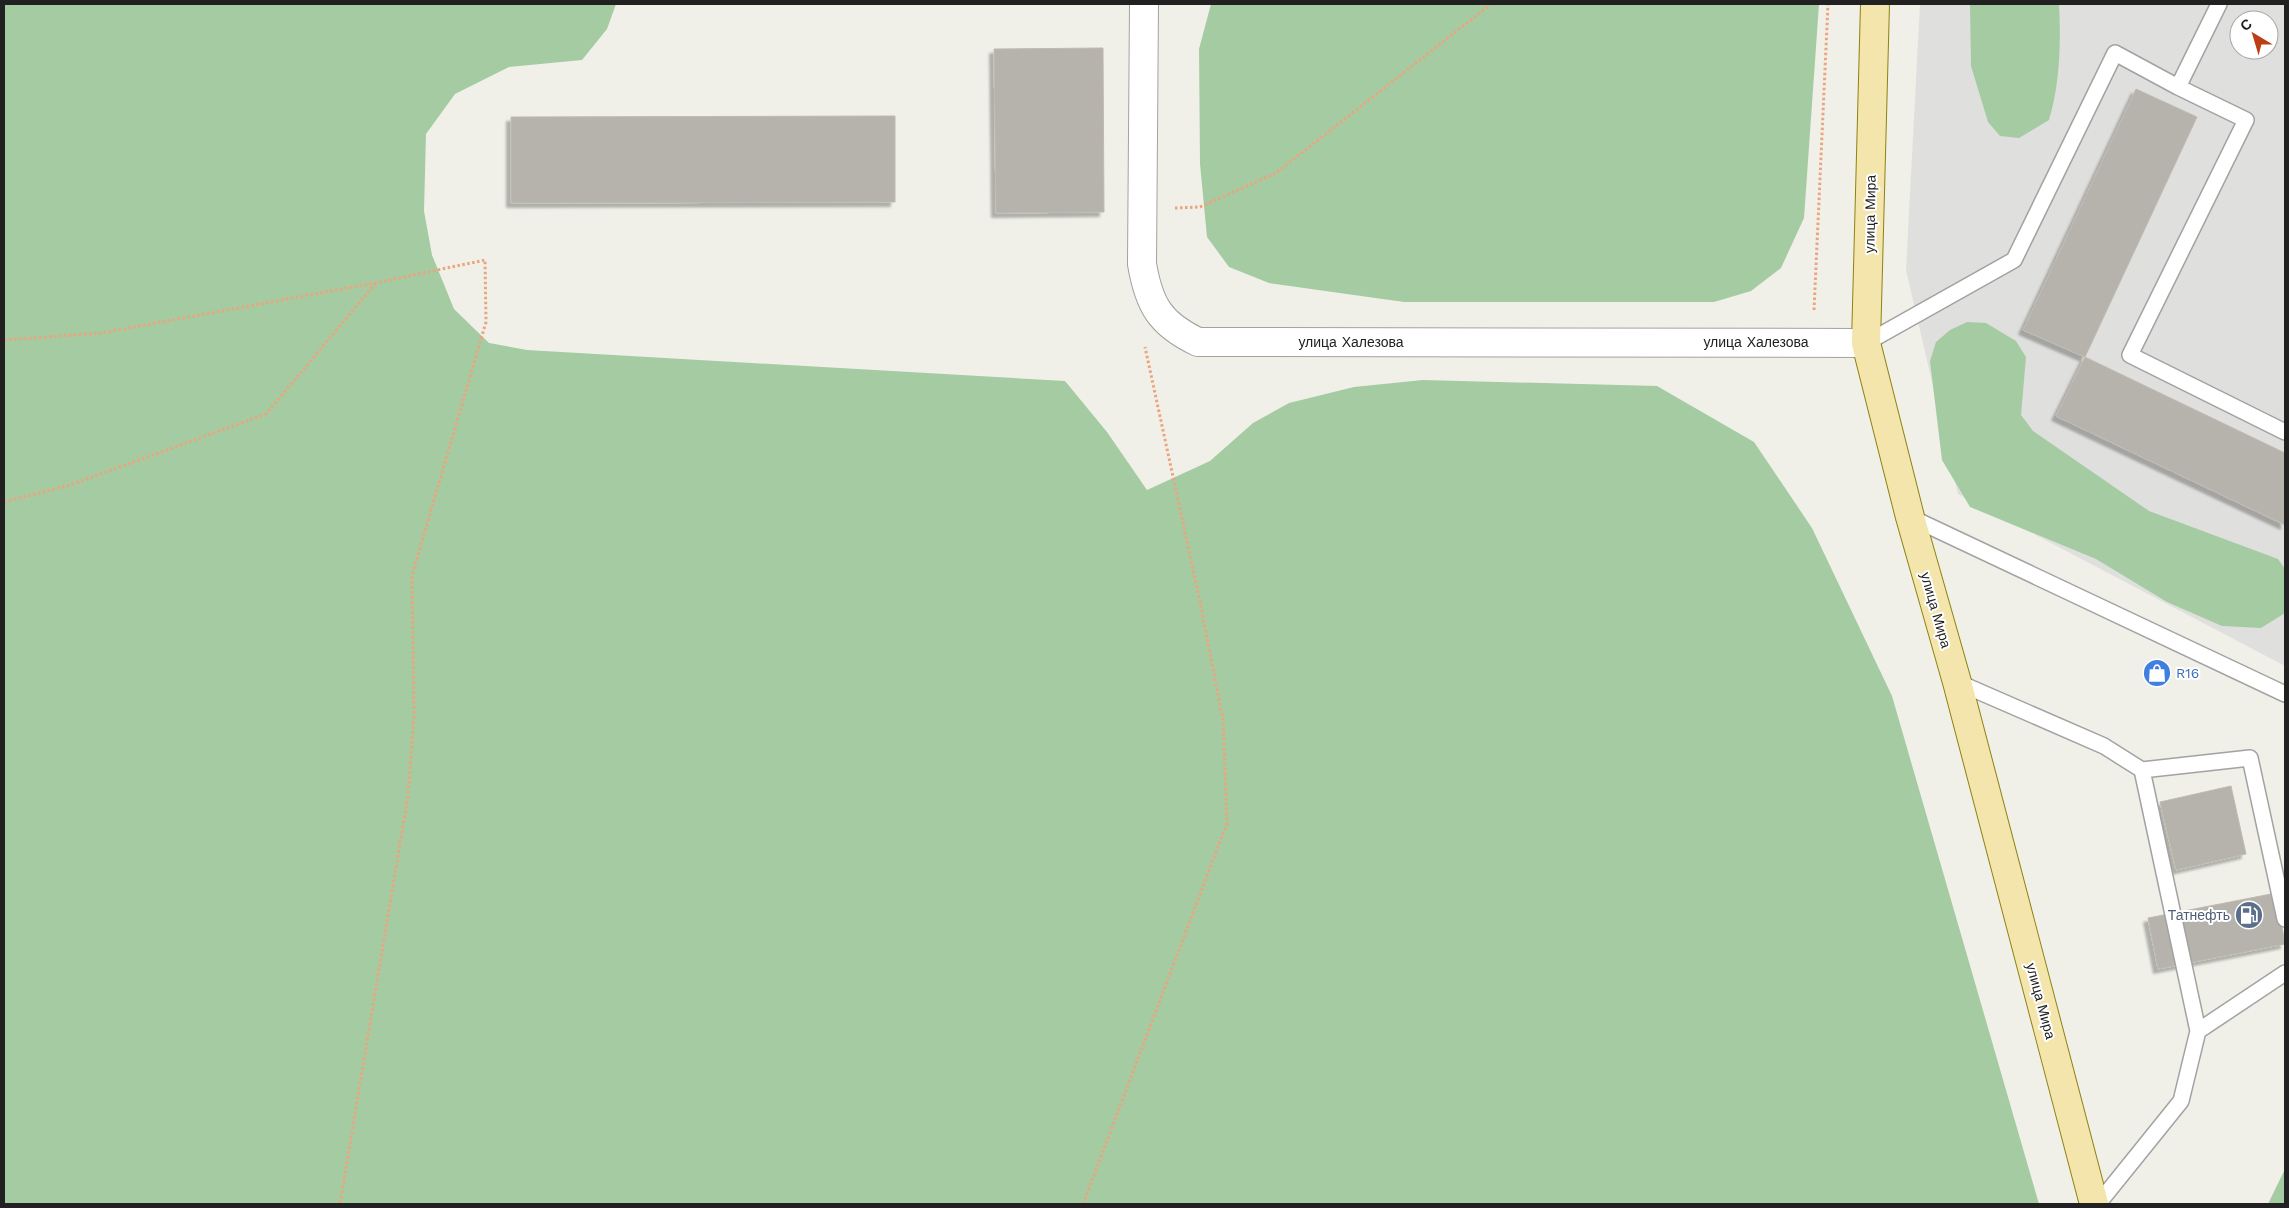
<svg xmlns="http://www.w3.org/2000/svg" width="2289" height="1208" font-family="'Work Sans',sans-serif">
<style>
.residential{fill:#dfdfde;fill-rule:evenodd}
.forest{fill:#a5cba2}
.building{fill:#b6b3ac;stroke:#c1baad;filter:url(#shadow)}
.lines{fill:none;stroke-linecap:round;stroke-linejoin:round}
.lane-casing{stroke:#a2a2a2;stroke-width:18}
.street-casing{stroke:#a2a2a2;stroke-width:30}
.primary-casing{stroke:#8e8211;stroke-width:30}
.path{stroke:#eca47f;stroke-width:3;stroke-dasharray:2.5 2.5;stroke-linecap:butt}
.lane{stroke:#fff;stroke-width:15}
.street{stroke:#fff;stroke-width:28}
.primary{stroke:#f3e5ac;stroke-width:28}
.labels{text-anchor:middle;dominant-baseline:central;stroke-width:4;stroke-linejoin:round;paint-order:stroke}
.street-label{font-size:14px;fill:#212121;stroke:#fff}
.shop-label{font-size:14px;fill:#366cbe;stroke:#fff;text-anchor:start}
.service-label{font-size:14px;fill:#4e5e75;stroke:#fff;text-anchor:end}
</style>
<defs>
<filter id="shadow"><feDropShadow dx="-4.5" dy="4.5" stdDeviation="1" flood-color="#0004"/></filter>
</defs>
<rect width="100%" height="100%" fill="#f0f0e9"/>
<path class="residential" d="M1920,4H2285V666L1958,494L1906,270ZM2239,20H2269V50H2239Z"/>
<path class="forest" d="M4,4H616L607,29L582,60L509,67L455,94L426,134L424,211L432,255L454,309L489,343L527,350L1065,381L1107,432L1147,490L1210,461L1253,423L1289,403L1354,387L1423,380L1657,386L1754,442L1812,528L1892,696L2039,1204H4Z
M1211,4H1819L1804,218L1781,268L1751,291L1714,302H1404L1269,283L1229,267L1207,237L1200,164L1199,49Z
M1970,4H2059C2061,43 2060,83 2049,120L2019,138L2000,136L1988,122L1971,66Z
M1967,322L1986,323L2016,341L2026,357L2021,415L2033,431L2149,511L2278,559L2285,569V613L2261,628L2222,626L2167,602L2096,559L1970,507L1942,460L1930,361L1936,342L1950,330Z
M2285,1169V1204H2268Z"/>
<path class="building" d="M1103,48L1104,212L996,213L994,49Z
M2136,89L2197,117L2085,357L2023,330Z
M895,116V202L511,203V117Z
M2085,357L2285,453V525L2056,416Z
M2231,786L2246,854L2176,870L2160,802Z
M2276,893L2285,944L2158,969L2148,918Z"/>
<g class="lines">
<defs>
<path id="lane" d="M2219,4L2178,87L2246,120L2130,355L2285,432
M1866,343L2014,260L2115,53L2178,87
M1910,517L2285,694
M1957,682L2104,746L2142,770L2198,1031L2181,1101L2098,1204
M2142,770L2250,758L2285,919
M2198,1031L2285,973"/>
<path id="street" d="M1144,4L1142,264C1149,305 1160,324 1198,342L1866,343"/>
<path id="primary" d="M1875,4L1866,343L1910,517L1957,682L2094,1204"/>
</defs>
<use href="#lane" class="lane-casing"/>
<use href="#street" class="street-casing"/>
<use href="#primary" class="primary-casing"/>
<path class="path" d="M1175,208L1200,207L1276,173L1491,4
M1814,310L1828,4
M4,340L101,333L375,283L485,260L486,322L412,575L414,715L408,795L340,1204
M4,502L70,485L266,414L375,284
M1083,1204L1227,823L1223,720L1199,597L1145,347"/>
<use href="#lane" class="lane"/>
<use href="#street" class="street"/>
<use href="#primary" class="primary"/>
</g>
<defs>
<symbol id="shop-disc" viewBox="-11 -11 22 22"><circle r="9.5" fill="#3f7fe0" stroke="#fff"/><path d="M-5-2.5h2.3a2.7 3.5 0 0 1 5.4 0H5L5.5 6h-11ZM-1.5-2.5h3a1.5 2.3 0 0 0-3 0Z" fill="#fff"/></symbol>
<symbol id="fuel-disc" viewBox="-11 -11 22 22"><circle r="9.5" fill="#5c6f8a" stroke="#fff"/><path d="M-5.5-6h7V0h2V4h1.3V-2.5L3-4.5l.8-.8L6-3V5H2.5V1h-1V6h-7ZM-4.2-4.7v3.2H.2V-4.7Z" fill="#fff"/></symbol>
</defs>
<g fill-rule="evenodd">
<use href="#shop-disc" x="2141" y="657" width="32" height="32"/>
<use href="#fuel-disc" x="2233" y="899" width="32" height="32"/>
</g>
<g class="labels">
<g class="street-label">
<text transform="translate(1870 214) rotate(-89)">улица Мира</text>
<text x="1351" y="342">улица Халезова</text>
<text x="1756" y="342">улица Халезова</text>
<text transform="translate(1936 610) rotate(74)">улица Мира</text>
<text transform="translate(2041 1001) rotate(75)">улица Мира</text>
</g>
<g class="shop-label">
<text x="2176" y="673">R16</text>
</g>
<g class="service-label">
<text x="2230" y="915">Татнефть</text>
</g>
</g>
<rect width="2289" height="1208" fill="none" stroke="#212121" stroke-width="10"/>
<g transform="translate(2254 35) rotate(322)"><circle r="24" fill="#ffffff" stroke="#a6a6a6"/>
<path d="M0-4L9 19L0 12L-9 19Z" fill="#bc3e16"/>
<text y="-8" font-size="14" font-weight="bold" text-anchor="middle" fill="#212121">С</text>
</g>
</svg>
